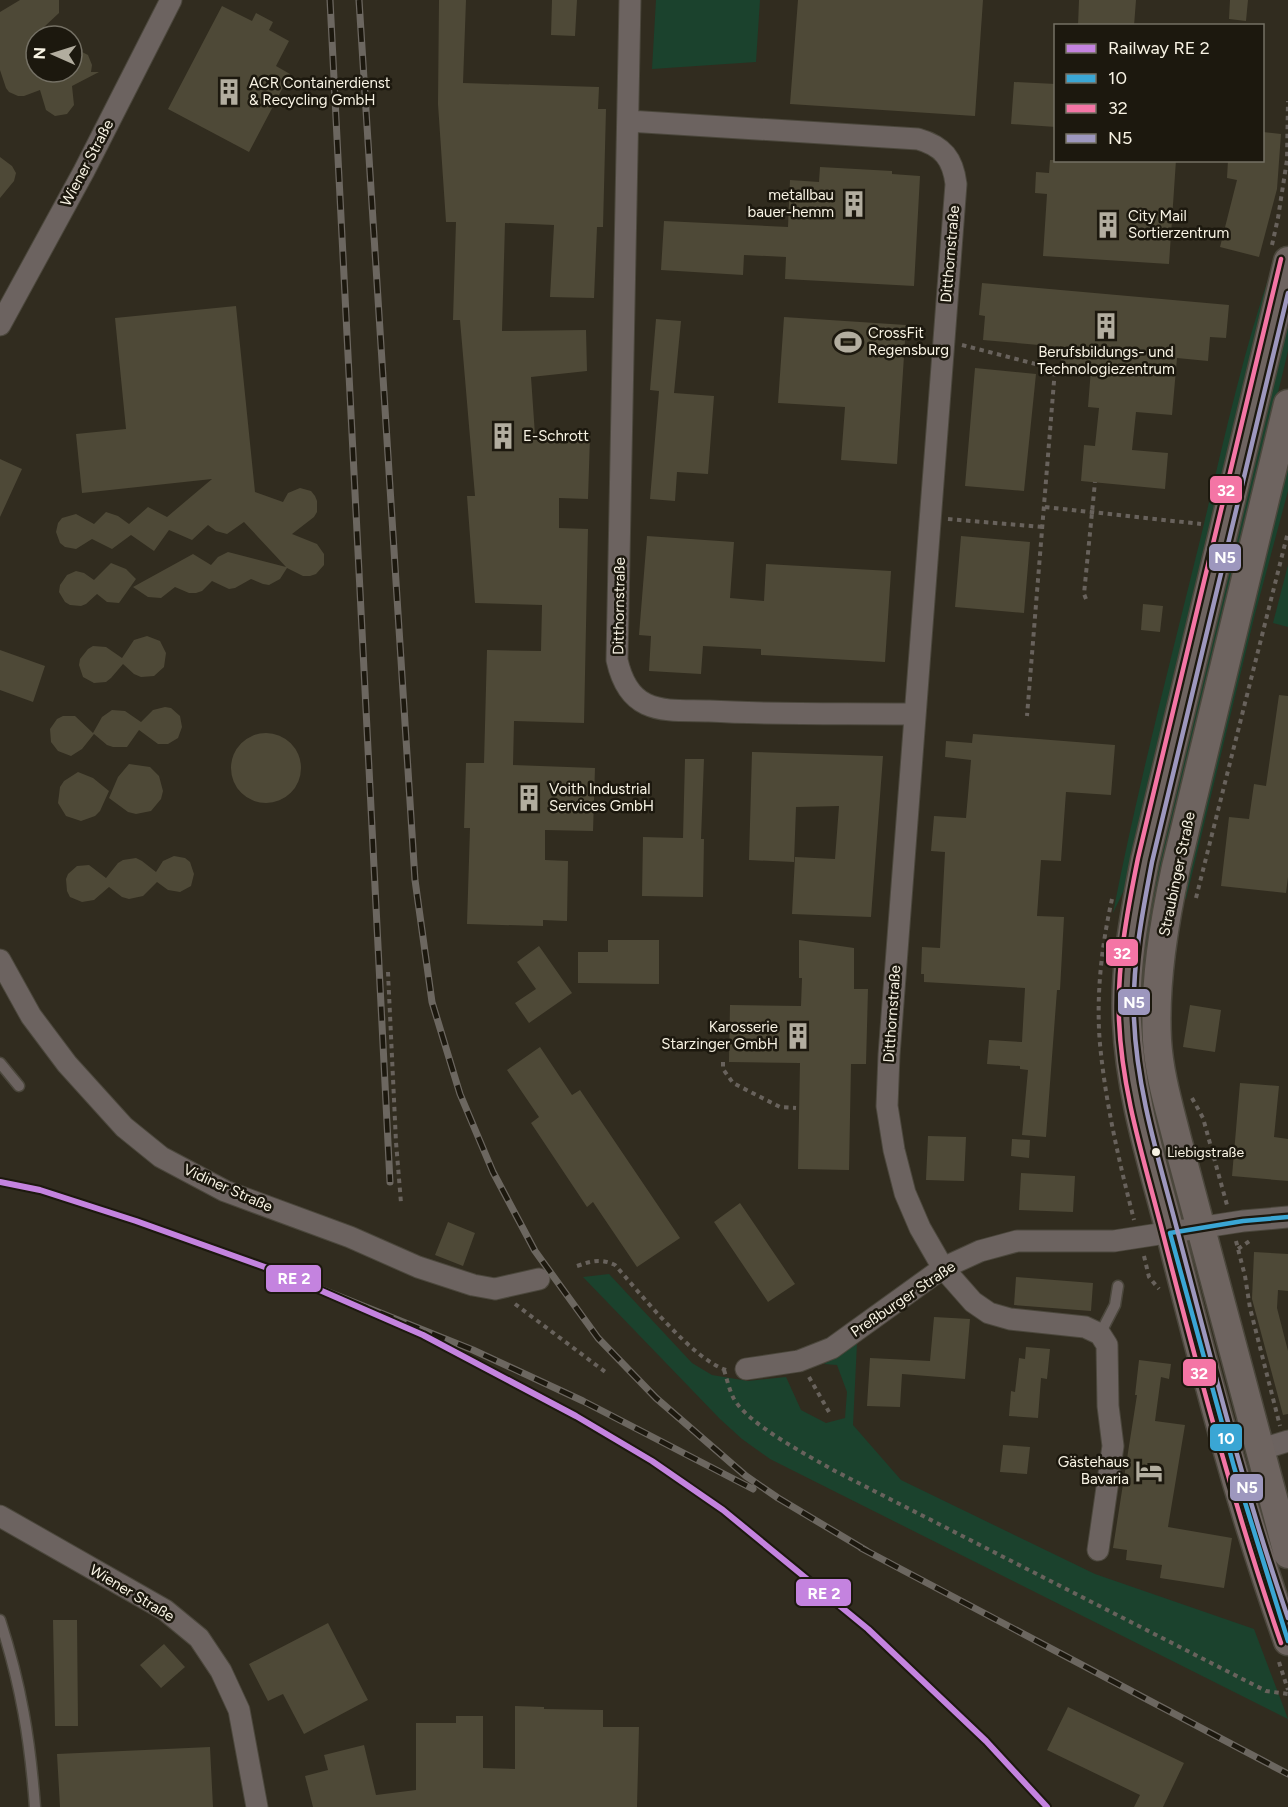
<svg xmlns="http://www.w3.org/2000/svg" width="1288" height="1807" font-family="Figtree,sans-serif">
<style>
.green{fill:#1b422d}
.building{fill:#4e4937}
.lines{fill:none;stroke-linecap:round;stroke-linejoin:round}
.service-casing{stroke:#4b473c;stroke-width:13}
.minor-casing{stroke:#4b473c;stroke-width:23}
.secondary-casing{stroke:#4b473c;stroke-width:31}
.path{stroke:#68625c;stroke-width:4;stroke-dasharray:4.5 4.5;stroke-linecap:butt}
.service{stroke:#6c6360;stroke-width:10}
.minor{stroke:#6c6360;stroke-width:21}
.secondary{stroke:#6e6460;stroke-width:28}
.rail-casing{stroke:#6c6760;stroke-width:7}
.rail{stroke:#1c180e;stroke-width:4.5;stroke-dasharray:14;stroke-linecap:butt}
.bus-1-casing{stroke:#1c180e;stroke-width:9}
.bus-2-casing{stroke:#1c180e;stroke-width:9}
.bus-3-casing{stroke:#1c180e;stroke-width:9}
.bus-1{stroke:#3aa6d4;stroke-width:4.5}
.bus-2{stroke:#f475a5;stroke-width:4.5}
.bus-3{stroke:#9d97be;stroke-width:4.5}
.rail-1-casing{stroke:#1c180e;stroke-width:10}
.rail-1{stroke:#c483df;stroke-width:6}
.bus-dot{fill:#f8f3e4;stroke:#1c180e;stroke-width:2}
.labels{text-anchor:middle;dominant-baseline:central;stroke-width:5;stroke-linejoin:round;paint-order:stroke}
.bus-label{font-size:14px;fill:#f8f3e4;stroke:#1c180e;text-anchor:start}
.poi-label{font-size:15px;fill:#f8f3e4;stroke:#1c180e;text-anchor:start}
.street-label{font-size:15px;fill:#f8f3e4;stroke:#1c180e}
.line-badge{stroke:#1c180e;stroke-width:2}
.badge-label{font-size:16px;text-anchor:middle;font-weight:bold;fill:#fff}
</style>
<rect width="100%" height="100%" fill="#312c1f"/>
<path class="green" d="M656,0H760L756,62L652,69Z
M1276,256L1124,890L1113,913C1138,785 1171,659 1202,532C1224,440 1244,346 1276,256Z
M1288,309V351L1149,931C1145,975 1142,1020 1147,1065C1151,1099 1160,1132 1168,1165L1163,1166L1153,1129L1138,1022L1144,915Z
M1288,456V491L1255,614L1186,899L1179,898Z
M1288,565V627L1273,623Z
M609,1274L692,1363L712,1375L748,1381L786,1377L801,1410L826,1423L845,1418L847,1392L837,1365L824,1364L857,1343L853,1425L901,1480L1095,1574L1254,1629L1288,1719L770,1459L742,1439L720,1419L583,1277Z"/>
<path class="building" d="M20,0H59V13L44,27L51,36H36V72H72V47L88,55L92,65L91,72H99L72,86L74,105L67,114L55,116L46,110L40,90L24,96H18L9,92L6,88L0,70V12Z
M439,0H466L463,83L599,87L598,109H606L603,227H597L594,298L550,297L554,225L505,223L502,331L586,330L587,371L531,377L535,435L590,436L588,499L559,498V528L588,529L584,723L514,721L513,765L595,768L593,831L545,830V860L568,861L567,921L543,920V926L467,924L470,828H464L466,763H484L487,650L541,651L542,605L475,603L467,496H475L460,320H453L456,222H446L438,104Z
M552,0H577L575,36L551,35Z
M798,0H983L975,116L790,104Z
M1079,0H1136L1134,26H1078Z
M1230,0H1248L1246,21L1229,19Z
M222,6L252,21L256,13L273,22L269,30L289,41L276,66L290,74L249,152L168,109Z
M1014,82L1056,84V127L1011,124Z
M1263,132L1281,134L1277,189L1259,257L1220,247L1237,180L1227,178L1228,160H1263Z
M0,157L12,166L16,173L14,181L0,198Z
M1050,160H1176L1169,264L1043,256L1047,194L1035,193L1036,172L1049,173Z
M820,167L892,171V174L920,176L914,286L785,279L786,257L744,255L743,275L661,270L664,221L788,227L790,180L819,182Z
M982,283L1229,305L1226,338L1210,337L1208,361L1177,358L1172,415L1136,412L1132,450L1168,453L1165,489L1081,481L1084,445L1095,446L1099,408L1088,407L1091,369L1061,366L1062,347L983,340L985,316L979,315Z
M236,306L255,492L283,502L288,493L300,488L311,491L315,496L317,501V512L314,517L292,534L317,544L324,554V565L316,574L310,576H303L287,568L280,579L269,585L263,584L251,579L235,588L229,589L212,581L202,591L196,593H189L175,587L161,598L148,597L133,587L193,554L211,565L218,557L228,552L286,567L244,522L227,534L216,531L208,525L192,540L169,530L154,551L131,535L112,549L92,539L76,549L65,547L60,543L56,532L58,523L62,518L76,514L94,524L106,512L118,516L129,524L148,507L167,517L212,479L82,493L76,434L126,429L115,318Z
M784,317L906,325L897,464L841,460L845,407L778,403Z
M656,319L681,321L674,393L714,396L708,474L677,472L675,501L650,499L659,391L650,390Z
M975,368L1036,374L1024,491L965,486Z
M0,459L22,469L0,517Z
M647,536L734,542L730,598L764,601L766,564L891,571L885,662L761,655V649L703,646L701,674L649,671L651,636L639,635Z
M961,536L1030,542L1024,613L955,607Z
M111,563L126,569L136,579L119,603L107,602L97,594L86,604L81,606L70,605L65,602L59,592L60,585L67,575L76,571L84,573L94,580Z
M1143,604L1163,606L1160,632L1141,630Z
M147,636L160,641L166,653L164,667L154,676L141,677L134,674L123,664L111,678L106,682L94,683L83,677L79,665L80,659L88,649L93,646L106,647L122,658L134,640Z
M0,650L45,666L33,702L0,690Z
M1279,695L1288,696V877L1286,893L1221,886L1229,817L1249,819L1254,784L1266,786Z
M165,707L171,708L180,716L182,727L178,738L168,744H158L139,730L127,747H113L107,745L94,734L82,749L71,756L58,751L51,742L50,729L57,719L63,716H75L93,733L102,717L112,710L125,711L141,722L153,710Z
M231 768a35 35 0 1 1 70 0a35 35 0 1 1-70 0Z
M973,734L1115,745L1111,795L1066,792L1061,861L1041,860L1037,916L1064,917L1060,990H1057L1046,1137L1022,1135L1028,1070L1020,1069V1066L987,1064L989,1040L1022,1042L1025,988L924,982V974H921L922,947L940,948L945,852L931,851L934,816L966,818L971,760L945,757L946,741L972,743Z
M752,752L883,756L871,917L792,914L795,857L835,859L839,806L796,807L794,862L749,860Z
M685,759H704L701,839H704L703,897L642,896L643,837L683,838Z
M129,764L150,767L159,776L163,791L161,799L151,811L136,814L128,812L109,798L118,777Z
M78,772L93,778L109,791L100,811L95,816L81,821L66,816L58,803L60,787L64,781Z
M174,856L185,858L190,862L194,874L191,886L180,892L168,890L157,882L143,896L129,899L122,897L109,887L94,900L82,902L70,897L67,891L66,879L68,874L77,866L89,865L106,878L118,863L123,860L136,858L142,861L156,872L163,861Z
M608,940H659V984L578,983V952H608Z
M799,940L854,948V989H868L866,1064H851L849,1170L798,1169L800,1063L729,1062L730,1005L801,1006L802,978H799Z
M539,946L572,993L529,1023L515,1003L536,989L517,962Z
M1190,1005L1221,1010L1215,1052L1183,1047Z
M540,1047L572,1095L580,1090L680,1238L637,1267L593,1202L587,1207L531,1123L539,1117L507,1070Z
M1240,1083L1279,1086L1274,1137L1288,1139V1181L1232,1176Z
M928,1136L966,1137L964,1181L926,1180Z
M1012,1139L1030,1140L1029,1158L1011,1156Z
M1021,1173L1075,1176L1073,1212L1019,1210Z
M740,1203L795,1284L768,1302L714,1222Z
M448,1222L475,1233L463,1266L435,1255Z
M1254,1252L1288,1254V1291L1278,1290L1277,1308L1288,1351V1414L1283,1415L1252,1299Z
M1016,1277L1093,1283L1091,1311L1014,1305Z
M934,1317L970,1319L965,1379L902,1374L900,1407L867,1406L870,1358L930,1361Z
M1026,1347L1050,1349L1047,1379L1041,1378L1038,1418L1009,1416L1011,1391L1015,1392L1019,1358L1025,1359Z
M1139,1360L1171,1364L1169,1379L1161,1377L1155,1421L1185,1425L1168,1527L1232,1538L1224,1588L1160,1578L1162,1565L1126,1560L1127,1550L1113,1548L1137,1395H1135Z
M1003,1445L1030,1447L1027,1474L1000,1472Z
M53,1620H77L78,1726H55Z
M328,1623L368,1700L304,1734L283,1694L268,1701L249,1664Z
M164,1644L185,1667L161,1688L140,1665Z
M515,1706L544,1707V1709L603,1710V1727H639L637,1807H313L305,1776L328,1770L324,1755L364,1745L376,1795L416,1790V1723H456V1716H483V1768L515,1769Z
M1068,1707L1184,1763L1163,1807H1134L1140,1795L1047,1750Z
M210,1747L213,1807H60L57,1754Z"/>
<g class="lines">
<defs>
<path id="service" d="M0,1063L19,1086
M1100,1334L1115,1305L1118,1286
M0,1620C21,1685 30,1739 35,1807"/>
<path id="minor" d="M630,0L617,660C621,678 629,696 646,704C665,713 689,710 709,711C778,715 846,713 915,714
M628,121L918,139C943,146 953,159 956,184L889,1055L887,1106L894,1150L905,1193L920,1228L943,1268L973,1302L989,1313L1010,1319L1085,1327L1100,1334L1107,1345L1108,1406L1113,1446L1098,1550
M0,325L84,171L171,0
M0,960L31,1016L67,1064L124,1127L161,1157L225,1191L350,1237L418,1267L473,1285L495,1289L539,1279
M746,1369L799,1361L832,1348L943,1268L980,1251L1017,1241H1114L1243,1221L1288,1217
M1259,1450L1288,1441
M0,1516L165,1610L199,1638L221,1671L239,1710L257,1807"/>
<path id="secondary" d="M1288,261L1145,860C1135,913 1124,968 1127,1022C1130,1095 1153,1165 1171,1235C1205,1372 1241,1509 1288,1641
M1288,404L1176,867C1164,923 1154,983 1157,1040C1159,1074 1169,1107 1177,1139L1288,1554"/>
</defs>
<use href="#service" class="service-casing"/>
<use href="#minor" class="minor-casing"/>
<use href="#secondary" class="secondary-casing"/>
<path class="path" d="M1272,245L1278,218L1287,160L1288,101
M962,345L1055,369L1027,716
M1045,507L1201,524
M948,519L1043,527
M1086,599L1084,594L1095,482
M1196,898L1288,532
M1112,899C1101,948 1095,1003 1101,1054C1107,1110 1120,1165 1134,1220
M388,972L396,1142L401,1203
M723,1062V1069L733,1083L780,1107L796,1108
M1192,1098L1203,1118L1227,1205
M1236,1241L1245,1276L1250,1308L1280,1426
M1238,1249L1251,1240
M1144,1256L1149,1277L1159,1289
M577,1266C592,1261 600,1258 615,1265C640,1293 692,1359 726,1370
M515,1304L608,1374
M724,1370C727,1379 729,1389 733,1397C745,1423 809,1456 835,1471L1266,1691L1288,1694
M809,1377L829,1412
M1279,1662L1288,1690"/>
<use href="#service" class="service"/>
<use href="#minor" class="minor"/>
<use href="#secondary" class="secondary"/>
<defs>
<path id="rail" d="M330,0L390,1182
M359,0L415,880L432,1002L460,1094L493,1172L535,1251L598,1338L656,1398L746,1476L778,1498L867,1551
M276,1271L473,1350L583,1401L753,1489
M861,1548L1288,1774"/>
</defs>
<use href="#rail" class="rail-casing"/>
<use href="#rail" class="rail"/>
<defs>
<path id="bus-1" d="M1170,1233L1234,1467L1288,1641
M1170,1233L1243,1221L1288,1217"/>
<path id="bus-2" d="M1281,259L1138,858C1127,912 1117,966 1119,1020C1122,1095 1146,1166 1164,1238C1199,1374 1235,1510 1281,1643"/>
<path id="bus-3" d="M1288,293L1152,862C1142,914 1132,966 1134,1019C1137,1093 1160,1163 1178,1233C1212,1362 1244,1492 1288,1618"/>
</defs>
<use href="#bus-1" class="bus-1-casing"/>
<use href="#bus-2" class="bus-2-casing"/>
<use href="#bus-3" class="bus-3-casing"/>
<use href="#bus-1" class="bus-1"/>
<use href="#bus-2" class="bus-2"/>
<use href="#bus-3" class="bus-3"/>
<defs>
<path id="rail-1" d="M0,1182L40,1190L136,1221L276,1271L423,1335L576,1416L652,1461L723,1510L868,1629L986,1741L1047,1807"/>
</defs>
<use href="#rail-1" class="rail-1-casing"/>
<use href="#rail-1" class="rail-1"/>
</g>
<defs>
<symbol id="building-bare" viewBox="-9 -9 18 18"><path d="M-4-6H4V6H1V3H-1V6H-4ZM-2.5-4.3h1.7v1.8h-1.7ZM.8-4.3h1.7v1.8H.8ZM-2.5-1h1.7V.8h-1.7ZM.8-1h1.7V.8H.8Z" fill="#b2ad9f" stroke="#1c180e" stroke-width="2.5" paint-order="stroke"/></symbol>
<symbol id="stadium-bare" viewBox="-9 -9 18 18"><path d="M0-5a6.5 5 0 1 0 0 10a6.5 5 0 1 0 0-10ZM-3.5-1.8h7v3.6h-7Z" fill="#b2ad9f" stroke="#1c180e" stroke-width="2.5" paint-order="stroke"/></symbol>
<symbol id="hotel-bare" viewBox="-9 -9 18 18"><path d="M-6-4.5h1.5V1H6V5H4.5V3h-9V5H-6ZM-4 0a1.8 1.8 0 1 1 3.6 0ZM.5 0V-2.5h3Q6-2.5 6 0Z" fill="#b2ad9f" stroke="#1c180e" stroke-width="2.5" paint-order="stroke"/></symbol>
</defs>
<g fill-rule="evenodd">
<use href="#building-bare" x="210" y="73" width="38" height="38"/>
<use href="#building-bare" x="835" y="185" width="38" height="38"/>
<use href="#building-bare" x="1089" y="206" width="38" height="38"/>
<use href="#building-bare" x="1087" y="307" width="38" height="38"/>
<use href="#stadium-bare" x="829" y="323" width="38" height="38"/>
<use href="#building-bare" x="484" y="417" width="38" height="38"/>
<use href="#building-bare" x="510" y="779" width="38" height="38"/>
<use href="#building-bare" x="779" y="1017" width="38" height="38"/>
<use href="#hotel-bare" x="1130" y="1452" width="38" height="38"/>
</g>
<circle class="bus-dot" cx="1156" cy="1152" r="5"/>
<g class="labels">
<g class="bus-label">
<text x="1167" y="1152">Liebigstraße</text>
</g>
<g class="poi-label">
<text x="249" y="83">ACR Containerdienst<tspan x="249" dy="17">&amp; Recycling GmbH</tspan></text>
<text x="834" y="195" text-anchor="end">metallbau<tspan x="834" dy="17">bauer-hemm</tspan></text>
<text x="1128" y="216">City Mail<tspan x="1128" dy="17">Sortierzentrum</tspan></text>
<text x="868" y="333">CrossFit<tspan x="868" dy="17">Regensburg</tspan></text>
<text x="1106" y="352" text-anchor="middle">Berufsbildungs- und<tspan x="1106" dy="17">Technologiezentrum</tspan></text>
<text x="523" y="436">E-Schrott</text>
<text x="549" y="789">Voith Industrial<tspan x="549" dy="17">Services GmbH</tspan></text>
<text x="778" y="1027" text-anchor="end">Karosserie<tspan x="778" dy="17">Starzinger GmbH</tspan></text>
<text x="1129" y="1462" text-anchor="end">Gästehaus<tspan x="1129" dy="17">Bavaria</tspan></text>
</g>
<g class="street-label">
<text transform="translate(87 163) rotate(-62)">Wiener Straße</text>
<text transform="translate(950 254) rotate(-85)">Ditthornstraße</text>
<text transform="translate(619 606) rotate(-89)">Ditthornstraße</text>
<text transform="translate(1177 874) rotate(-78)">Straubinger Straße</text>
<text transform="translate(892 1014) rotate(-86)">Ditthornstraße</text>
<text transform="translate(228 1188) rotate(24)">Vidiner Straße</text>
<text transform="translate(903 1299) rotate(-34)">Preßburger Straße</text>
<text transform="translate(132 1593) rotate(31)">Wiener Straße</text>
</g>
</g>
<g class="line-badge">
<rect x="1209" y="475" width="34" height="29" rx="6" fill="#f475a5"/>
<rect x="1208" y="543" width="34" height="29" rx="6" fill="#9d97be"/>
<rect x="1105" y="938" width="34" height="29" rx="6" fill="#f475a5"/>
<rect x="1117" y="988" width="34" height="28" rx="6" fill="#9d97be"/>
<rect x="265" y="1264" width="57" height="29" rx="6" fill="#c483df"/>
<rect x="1182" y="1358" width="35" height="29" rx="6" fill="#f475a5"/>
<rect x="1209" y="1423" width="34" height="29" rx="6" fill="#3aa6d4"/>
<rect x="1229" y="1473" width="35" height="29" rx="6" fill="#9d97be"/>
<rect x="795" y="1578" width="57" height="29" rx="6" fill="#c483df"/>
</g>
<g class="badge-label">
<text x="1226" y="496">32</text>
<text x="1225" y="563">N5</text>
<text x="1122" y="959">32</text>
<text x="1134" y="1008">N5</text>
<text x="294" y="1284">RE 2</text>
<text x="1199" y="1379">32</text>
<text x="1226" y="1444">10</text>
<text x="1247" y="1493">N5</text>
<text x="824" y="1599">RE 2</text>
</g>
<rect x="1054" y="24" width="210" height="138" fill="#1c180e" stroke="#747064" stroke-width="1.5"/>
<rect x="1066" y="44" width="30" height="9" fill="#c483df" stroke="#747064" stroke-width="1.5"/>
<text x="1108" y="54" font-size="18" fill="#f8f3e4">Railway RE 2</text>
<rect x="1066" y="74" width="30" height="9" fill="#3aa6d4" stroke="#747064" stroke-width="1.5"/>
<text x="1108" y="84" font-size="18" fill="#f8f3e4">10</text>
<rect x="1066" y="104" width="30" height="9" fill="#f475a5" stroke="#747064" stroke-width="1.5"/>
<text x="1108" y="114" font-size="18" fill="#f8f3e4">32</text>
<rect x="1066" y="134" width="30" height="9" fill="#9d97be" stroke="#747064" stroke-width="1.5"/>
<text x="1108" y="144" font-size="18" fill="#f8f3e4">N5</text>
<g transform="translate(54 54) rotate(273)"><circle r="28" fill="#1c180e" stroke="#747064" stroke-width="1.5"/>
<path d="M0-4.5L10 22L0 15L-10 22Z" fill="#b2ad9f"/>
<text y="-9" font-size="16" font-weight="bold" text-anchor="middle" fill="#f8f3e4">N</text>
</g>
</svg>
